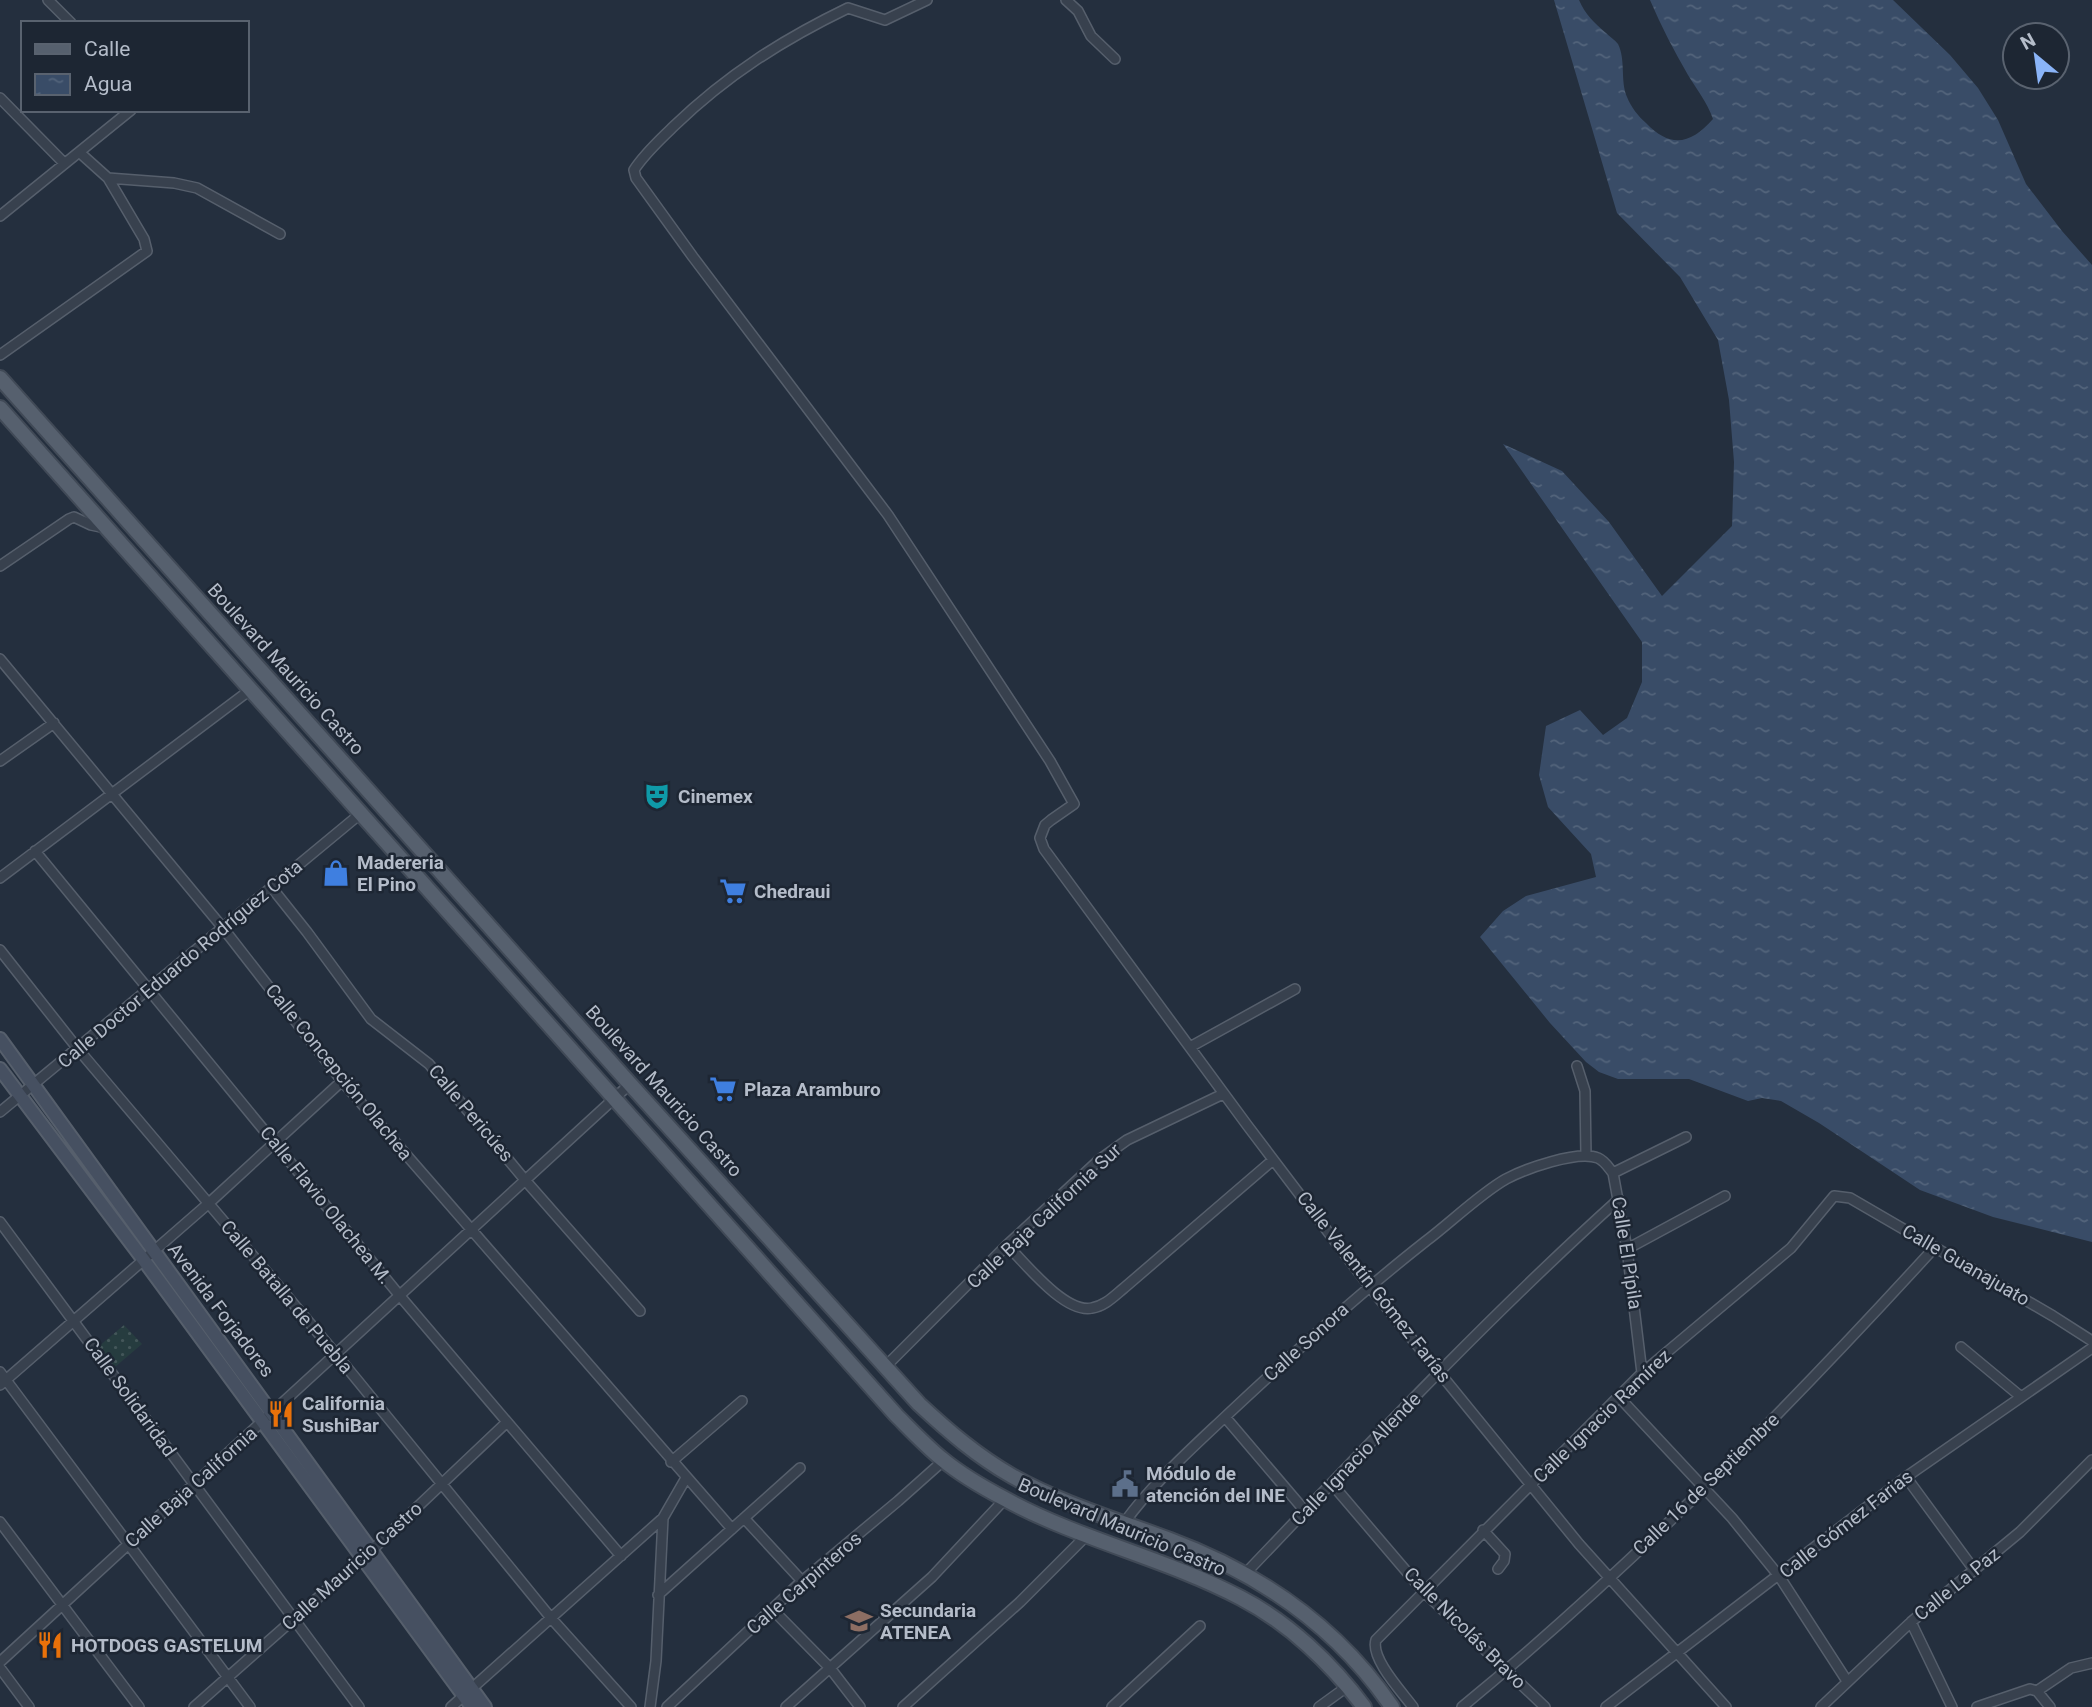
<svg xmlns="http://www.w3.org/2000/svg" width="2092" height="1707" font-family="Roboto,sans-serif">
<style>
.park{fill:url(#park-dots)}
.water{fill:url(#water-ripples)}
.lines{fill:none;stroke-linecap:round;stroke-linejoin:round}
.minor-casing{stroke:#565f6c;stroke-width:12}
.secondary-casing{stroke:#565f6c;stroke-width:16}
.primary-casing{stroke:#414a57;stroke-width:18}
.minor{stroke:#38414e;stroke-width:9}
.secondary{stroke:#465061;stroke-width:12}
.primary{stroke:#56606e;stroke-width:14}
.labels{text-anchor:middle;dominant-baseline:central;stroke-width:5;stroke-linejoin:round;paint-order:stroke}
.street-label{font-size:19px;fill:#b4bcc9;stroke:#1d2633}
.poi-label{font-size:19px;font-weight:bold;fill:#b4bcc9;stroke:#1d2633;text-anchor:start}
</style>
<defs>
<pattern id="park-dots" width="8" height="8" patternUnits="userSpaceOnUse" patternTransform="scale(1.75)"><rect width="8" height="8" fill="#263c3f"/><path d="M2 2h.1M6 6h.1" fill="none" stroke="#435659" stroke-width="1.8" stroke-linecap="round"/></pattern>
<pattern id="water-ripples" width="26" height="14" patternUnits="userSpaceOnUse" patternTransform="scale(1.75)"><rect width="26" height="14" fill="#394c67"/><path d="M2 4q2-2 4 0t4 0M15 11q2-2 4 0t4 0" fill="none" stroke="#53647b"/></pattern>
</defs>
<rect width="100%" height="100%" fill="#242f3e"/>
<path class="park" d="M124,1325L142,1344L115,1367L98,1347Z"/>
<path class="water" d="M1554,0H1579C1585,14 1594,23 1606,33C1609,36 1615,40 1618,44C1626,60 1620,81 1627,97C1631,107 1638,116 1646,123C1671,149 1691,144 1713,119C1707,102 1697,90 1688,75C1674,51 1661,26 1650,0H1893L1950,55L1978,88L1998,120L2026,184L2062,231L2092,265V1242L1993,1217L1920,1190L1819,1123L1781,1101L1762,1098L1748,1101L1689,1079H1618L1599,1072L1586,1062L1550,1023L1480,937L1503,911L1526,896L1596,877L1591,854L1548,807L1539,775L1546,726L1580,710L1603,735L1627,718L1642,682V642L1503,444L1562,471L1609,522L1662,596L1732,526L1734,462L1729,400L1718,340L1680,277L1617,213Z"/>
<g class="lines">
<defs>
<path id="minor" d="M48,0L71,23
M927,0L885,20L848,8C782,40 727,75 674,126C660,140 645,153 634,170L636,178L693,257L888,515L1050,761L1074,804L1051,820L1045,825L1040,838L1044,849L1247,1125L1369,1286L1579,1544L1726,1707
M1066,0L1078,11L1091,36L1115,59
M0,98L64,163
M79,152L108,178L174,183L197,188L280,234
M0,216L131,110
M0,355L147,251L144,239L108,178
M0,566L69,519L74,517L91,525L105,528
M0,659L223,928L342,1081L732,1529
M0,761L54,723
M35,851L400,1296L621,1556
M0,878L250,690
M272,888L307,932L371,1019L429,1064L525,1180L640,1311
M0,950L78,1049L336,1354L551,1618L631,1707
M1190,1047L1295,989
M1577,1066L1585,1091L1586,1156
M0,1112L360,814
M1613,1173L1686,1137
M0,1222L359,1707
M1007,1245C1025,1263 1065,1314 1092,1308C1105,1306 1114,1296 1124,1288L1273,1160
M1627,1249L1725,1196
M1961,1347L2020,1396
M885,1367L1007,1245L1099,1160L1127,1140L1223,1094
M0,1372L250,1707
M0,1385L209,1203L342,1081
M1618,1396L1732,1518L1779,1576L1847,1681
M1225,1417L1305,1511
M671,1462L742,1401
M1906,1477L1975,1571
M1332,1484L1424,1592L1545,1707
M744,1518L802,1581
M0,1522L139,1707
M1124,1523C1153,1483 1190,1450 1226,1416C1291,1355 1356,1296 1426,1241C1450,1223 1481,1193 1506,1179C1525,1169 1577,1150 1598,1158C1605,1161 1608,1167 1613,1173L1627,1249L1642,1373
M1483,1530L1505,1554L1504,1561L1498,1569
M1245,1574C1367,1446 1488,1317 1619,1199
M658,1595L800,1468
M772,1609L830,1668L860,1707
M1911,1622L1952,1707
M0,1662L630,1084
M0,1668L29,1707
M2037,1691L2071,1668L2092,1663
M194,1707L372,1550L507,1422
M451,1707L663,1518
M650,1707L656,1661L663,1518L686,1478
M667,1707L802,1581L898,1501L943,1461
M786,1707L932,1577L1005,1499
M903,1707L1020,1602L1086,1536
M1112,1707L1200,1626
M1319,1707L1348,1686
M1413,1707C1402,1692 1370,1658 1376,1640L1642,1373L1791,1248L1834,1196L1850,1198L2053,1316L2092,1341
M1462,1707C1632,1567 1787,1409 1935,1247
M1606,1707L1906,1477L2092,1348
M1821,1707L1911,1622L2020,1532L2092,1460
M1977,1707L2030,1689L2037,1691L2050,1707"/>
<path id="secondary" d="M0,1039L485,1707
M0,1069L143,1259L472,1707"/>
<path id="primary" d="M0,378L630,1084L919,1404C948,1431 977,1456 1012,1476C1062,1504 1117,1520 1170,1540C1261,1574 1337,1626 1392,1707
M0,408L896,1415C911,1430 926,1446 942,1459C960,1474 984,1488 1005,1499C1080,1540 1165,1558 1241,1598C1289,1623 1332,1664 1364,1707"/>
</defs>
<use href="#minor" class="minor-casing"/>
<use href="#secondary" class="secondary-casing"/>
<use href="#primary" class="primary-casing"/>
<use href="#minor" class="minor"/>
<use href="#secondary" class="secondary"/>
<use href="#primary" class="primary"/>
</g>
<defs>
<symbol id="theatre-bare" viewBox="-9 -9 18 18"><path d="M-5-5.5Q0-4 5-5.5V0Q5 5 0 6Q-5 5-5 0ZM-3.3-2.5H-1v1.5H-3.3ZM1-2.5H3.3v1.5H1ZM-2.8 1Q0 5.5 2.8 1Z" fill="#0f9aa8" stroke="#1d2633" stroke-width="2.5" paint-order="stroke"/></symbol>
<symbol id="shop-bare" viewBox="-9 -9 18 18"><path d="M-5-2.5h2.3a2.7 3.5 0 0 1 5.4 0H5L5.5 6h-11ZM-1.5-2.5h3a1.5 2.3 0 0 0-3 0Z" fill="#3f7fe0" stroke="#1d2633" stroke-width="2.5" paint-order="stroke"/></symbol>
<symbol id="supermarket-bare" viewBox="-9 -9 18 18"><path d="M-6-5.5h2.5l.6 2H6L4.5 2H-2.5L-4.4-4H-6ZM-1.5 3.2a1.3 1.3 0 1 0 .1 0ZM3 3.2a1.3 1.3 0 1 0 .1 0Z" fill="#3f7fe0" stroke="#1d2633" stroke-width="2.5" paint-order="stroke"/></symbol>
<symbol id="restaurant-bare" viewBox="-9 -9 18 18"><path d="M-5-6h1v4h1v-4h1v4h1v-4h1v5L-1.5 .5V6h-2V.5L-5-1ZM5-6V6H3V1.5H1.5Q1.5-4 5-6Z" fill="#e8710a" stroke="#1d2633" stroke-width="2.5" paint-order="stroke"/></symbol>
<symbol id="civic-bare" viewBox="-9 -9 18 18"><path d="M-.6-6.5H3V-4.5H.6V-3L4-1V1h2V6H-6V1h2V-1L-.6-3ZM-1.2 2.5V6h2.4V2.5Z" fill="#5c6f8a" stroke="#1d2633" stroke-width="2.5" paint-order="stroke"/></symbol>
<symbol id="school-bare" viewBox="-9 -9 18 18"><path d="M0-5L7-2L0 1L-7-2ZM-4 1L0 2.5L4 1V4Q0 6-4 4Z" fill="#8d6e63" stroke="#1d2633" stroke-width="2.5" paint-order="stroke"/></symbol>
</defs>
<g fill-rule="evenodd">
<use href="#theatre-bare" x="638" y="777" width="38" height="38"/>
<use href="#shop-bare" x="317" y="854" width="38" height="38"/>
<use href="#supermarket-bare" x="714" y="872" width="38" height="38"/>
<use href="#supermarket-bare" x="704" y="1070" width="38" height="38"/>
<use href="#restaurant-bare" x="262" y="1395" width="38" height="38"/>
<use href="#civic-bare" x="1106" y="1465" width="38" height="38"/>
<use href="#school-bare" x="840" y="1602" width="38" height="38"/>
<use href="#restaurant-bare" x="31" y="1626" width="38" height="38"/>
</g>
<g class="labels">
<g class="street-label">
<text transform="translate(286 669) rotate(48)">Boulevard Mauricio Castro</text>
<text transform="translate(180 964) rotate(-40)">Calle Doctor Eduardo Rodríguez Cota</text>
<text transform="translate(339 1072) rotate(51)">Calle Concepción Olachea</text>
<text transform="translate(664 1091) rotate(48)">Boulevard Mauricio Castro</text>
<text transform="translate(471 1113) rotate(50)">Calle Pericúes</text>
<text transform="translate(326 1205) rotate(51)">Calle Flavio Olachea M.</text>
<text transform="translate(1044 1216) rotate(-43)">Calle Baja California Sur</text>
<text transform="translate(1627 1253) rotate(81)">Calle El Pípila</text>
<text transform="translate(1966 1265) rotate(30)">Calle Guanajuato</text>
<text transform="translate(1374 1287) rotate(52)">Calle Valentín Gómez Farías</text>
<text transform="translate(287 1297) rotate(50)">Calle Batalla de Puebla</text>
<text transform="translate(221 1310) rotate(53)">Avenida Forjadores</text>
<text transform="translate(1306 1342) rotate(-42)">Calle Sonora</text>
<text transform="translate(130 1397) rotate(54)">Calle Solidaridad</text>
<text transform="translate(1602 1416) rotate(-44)">Calle Ignacio Ramírez</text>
<text transform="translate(1356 1459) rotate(-46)">Calle Ignacio Allende</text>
<text transform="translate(1706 1484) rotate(-44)">Calle 16 de Septiembre</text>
<text transform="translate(191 1487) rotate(-42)">Calle Baja California</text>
<text transform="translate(1846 1524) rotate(-38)">Calle Gómez Farias</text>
<text transform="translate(1122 1527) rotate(23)">Boulevard Mauricio Castro</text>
<text transform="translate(352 1566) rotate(-42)">Calle Mauricio Castro</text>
<text transform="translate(804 1583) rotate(-41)">Calle Carpinteros</text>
<text transform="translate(1957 1584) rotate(-39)">Calle La Paz</text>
<text transform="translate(1465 1628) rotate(45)">Calle Nicolás Bravo</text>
</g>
<g class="poi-label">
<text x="678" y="796">Cinemex</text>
<text x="357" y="862">Madereria<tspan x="357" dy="22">El Pino</tspan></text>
<text x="754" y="891">Chedraui</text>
<text x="744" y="1089">Plaza Aramburo</text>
<text x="302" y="1403">California<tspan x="302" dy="22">SushiBar</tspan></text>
<text x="1146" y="1473">Módulo de<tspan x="1146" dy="22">atención del INE</tspan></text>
<text x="880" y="1610">Secundaria<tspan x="880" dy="22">ATENEA</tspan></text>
<text x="71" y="1645">HOTDOGS GASTELUM</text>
</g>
</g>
<rect x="21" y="21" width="228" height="91" fill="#1d2633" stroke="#59626f" stroke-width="2"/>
<rect x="35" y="44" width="35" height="10" fill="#56606e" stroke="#59626f" stroke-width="2"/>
<text x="84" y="56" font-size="21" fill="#b4bcc9">Calle</text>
<rect x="35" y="74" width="35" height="21" fill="url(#water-ripples)" stroke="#59626f" stroke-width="2"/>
<text x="84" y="91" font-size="21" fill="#b4bcc9">Agua</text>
<g transform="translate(2036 56) rotate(331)"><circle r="33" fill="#1d2633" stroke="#59626f" stroke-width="2"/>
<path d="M0-5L12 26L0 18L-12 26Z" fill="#8ab4f8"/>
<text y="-10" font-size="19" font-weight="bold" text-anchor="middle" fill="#b4bcc9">N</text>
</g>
</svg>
